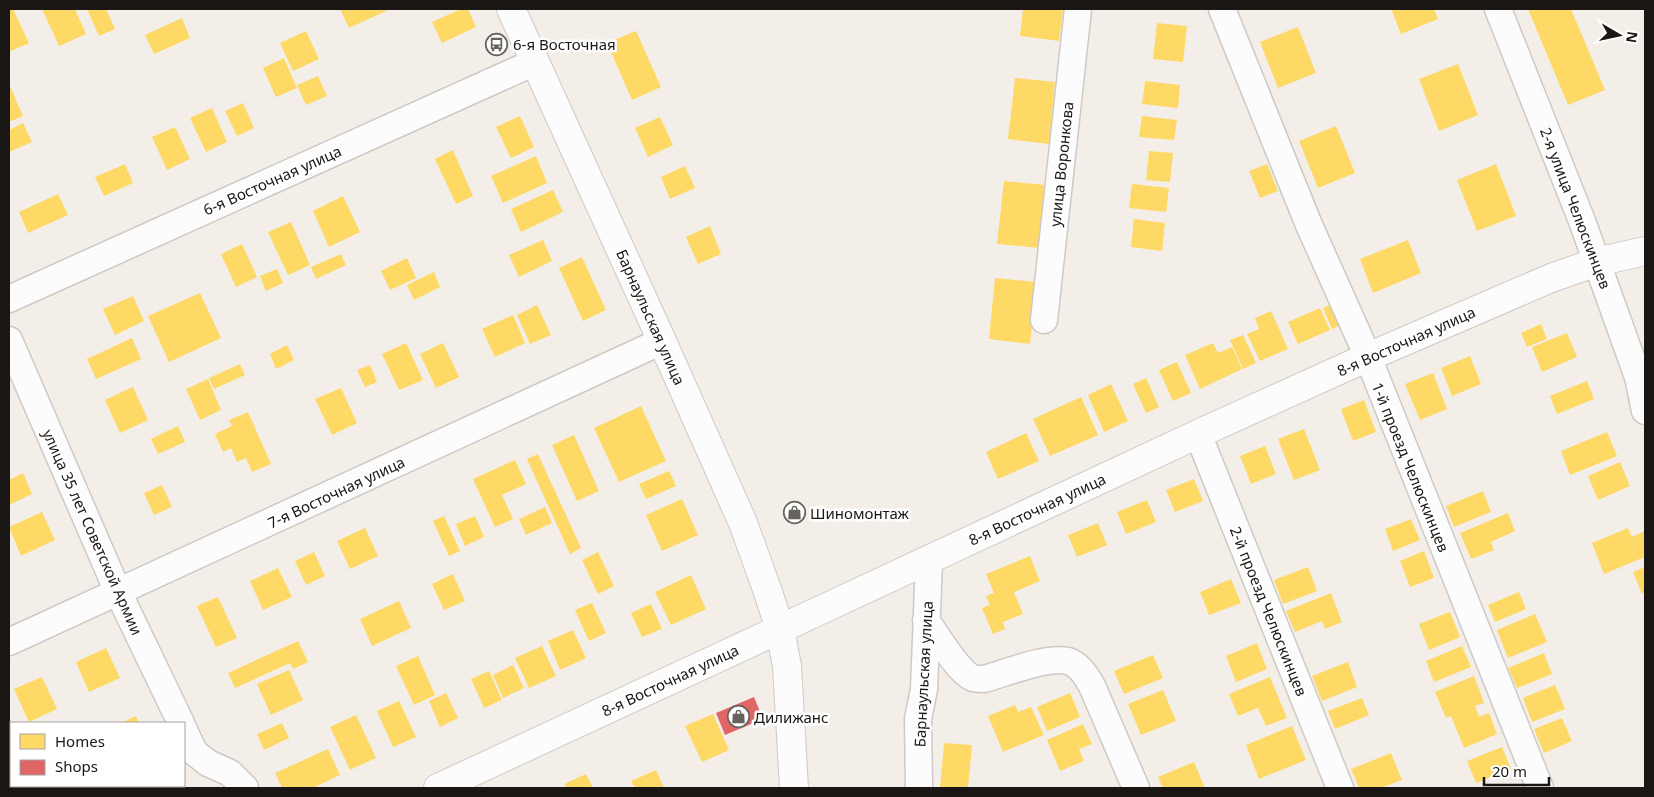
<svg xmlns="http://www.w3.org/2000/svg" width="1654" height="797" font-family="'Noto Sans',sans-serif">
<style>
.homes{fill:#ffd966}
.shops{fill:#e06666}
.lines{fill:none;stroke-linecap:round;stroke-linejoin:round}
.minor-casing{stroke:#cec9c5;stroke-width:29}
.tertiary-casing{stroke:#cec9c5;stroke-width:30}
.secondary-casing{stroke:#cec9c5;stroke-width:30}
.minor{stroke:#fdfcfc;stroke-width:26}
.tertiary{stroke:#fdfcfc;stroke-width:28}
.secondary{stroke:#fdfcfc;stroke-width:28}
.labels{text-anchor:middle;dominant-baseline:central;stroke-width:5;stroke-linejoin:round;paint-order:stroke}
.poi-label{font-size:15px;fill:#1a1613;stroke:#fff;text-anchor:start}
.street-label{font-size:15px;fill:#1a1613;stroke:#fff}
</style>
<rect width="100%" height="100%" fill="#f4eee9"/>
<path class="homes" d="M13,9L29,43L9,52V10Z
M42,9H75L86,34L59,46Z
M87,9H106L115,29L99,36Z
M340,9H385L386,11L349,28Z
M461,9H468L476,27L442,43L432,22Z
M1023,9H1063L1059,41L1020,36Z
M1391,9H1434L1438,19L1401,34Z
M1528,9H1571L1605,90L1568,105Z
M182,18L190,38L154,54L145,35Z
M1157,23L1187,26L1183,62L1153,59Z
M1298,27L1316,73L1278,88L1260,42Z
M306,31L319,59L293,71L280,43Z
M636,31L661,87L632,100L607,43Z
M284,58L297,88L276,97L263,68Z
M1458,64L1478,115L1439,131L1419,79Z
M318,76L327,96L306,105L297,85Z
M1015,78L1055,82L1049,144L1008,139Z
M1145,81L1180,85L1178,108L1142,104Z
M9,84L23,116L9,122Z
M243,103L254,128L237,136L225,111Z
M212,108L227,142L206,152L190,118Z
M520,116L534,147L511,158L496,127Z
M1142,116L1177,120L1174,140L1139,137Z
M660,117L673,145L648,157L635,128Z
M23,123L32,142L9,152V130Z
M1336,126L1355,173L1318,188L1299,141Z
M175,127L190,159L167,170L152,137Z
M453,150L473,196L456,204L435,159Z
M1149,151L1173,153L1170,182L1146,180Z
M536,156L547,183L503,203L491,176Z
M125,164L133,183L104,196L95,177Z
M1267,164L1278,191L1260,198L1249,171Z
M1496,164L1516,216L1477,231L1457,180Z
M685,166L695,188L670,199L661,177Z
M1004,181L1046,185L1039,248L997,244Z
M1132,184L1169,188L1166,212L1129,208Z
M553,190L563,212L521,232L511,209Z
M58,194L68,215L28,233L19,212Z
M343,196L360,232L329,247L313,211Z
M1134,219L1165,223L1162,251L1131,247Z
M291,222L310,265L288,275L268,232Z
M710,226L721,254L698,264L686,237Z
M543,240L552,261L519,277L509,255Z
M1408,240L1421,273L1373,293L1360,259Z
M242,244L257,277L236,287L221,254Z
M341,254L346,265L316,279L311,267Z
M582,257L606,310L583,321L559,268Z
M407,258L416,278L390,290L381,271Z
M277,269L283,283L266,291L260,276Z
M434,272L440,287L414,300L407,285Z
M995,278L1037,282L1030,344L989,339Z
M200,293L221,338L169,362L148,316Z
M133,296L144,321L115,335L103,309Z
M1339,301L1348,322L1332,329L1323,308Z
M537,305L551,335L530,344L517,315Z
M1320,308L1330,330L1298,344L1288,322Z
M1271,311L1288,349L1260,361L1247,334L1259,329L1255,318Z
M513,315L525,343L495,357L482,329Z
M1541,324L1547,339L1527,347L1521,333Z
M1567,333L1577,357L1542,372L1532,347Z
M1243,335L1256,363L1243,369L1230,340Z
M132,338L141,359L96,379L87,359Z
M406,343L423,380L399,390L382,354Z
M443,343L459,377L436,388L420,354Z
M1213,343L1218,353L1232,347L1242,369L1200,389L1185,355Z
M287,345L294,360L276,369L270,354Z
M1470,356L1481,384L1452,396L1441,368Z
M1177,362L1191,393L1173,401L1159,370Z
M240,364L245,375L214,389L209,378Z
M370,365L377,382L365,387L357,370Z
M1433,373L1447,409L1420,420L1405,384Z
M1146,378L1159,407L1146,413L1133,384Z
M208,379L221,410L200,420L186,389Z
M1587,381L1594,399L1557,414L1550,396Z
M1111,384L1128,421L1104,432L1088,395Z
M133,387L148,420L120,433L105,400Z
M341,388L357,423L332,435L315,399Z
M1081,397L1098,435L1050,456L1033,419Z
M1364,400L1376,432L1353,441L1341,409Z
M641,406L666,461L619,482L594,428Z
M248,412L271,464L252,472L246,458L237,462L231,448L223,452L215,434L232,426L229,420Z
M178,426L185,442L158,454L151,439Z
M1304,429L1320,470L1294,480L1278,439Z
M1607,432L1617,456L1570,475L1561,451Z
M1026,433L1039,461L998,479L986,452Z
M574,435L599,491L577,501L552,445Z
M1265,446L1276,474L1251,484L1240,456Z
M538,454L581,548L570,554L527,459Z
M515,460L526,484L502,495L513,519L495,527L473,479Z
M1620,462L1630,486L1598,500L1588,476Z
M669,471L676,486L646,499L639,484Z
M23,473L32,494L9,505V480Z
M1194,479L1203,501L1175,512L1166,490Z
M162,485L172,507L154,515L144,493Z
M1483,491L1491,512L1454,527L1446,506Z
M682,499L698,535L662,551L646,515Z
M1147,500L1156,522L1126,534L1117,512Z
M545,507L552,523L526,535L519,519Z
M42,512L55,540L21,556L9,527Z
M1508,513L1515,531L1491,542L1494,550L1471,559L1460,533Z
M444,516L460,551L449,556L433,521Z
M475,516L484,537L465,546L456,524Z
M1411,519L1420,540L1393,551L1385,529Z
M1098,523L1107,545L1077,557L1068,535Z
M365,528L378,556L350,569L337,541Z
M1628,528L1632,537L1645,531V557L1604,574L1592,543Z
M1424,551L1434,578L1410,587L1400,561Z
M314,552L325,576L306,585L295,561Z
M598,552L614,586L598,594L582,560Z
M1030,556L1040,581L1014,592L1023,614L1003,622L1005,629L993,634L982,608L990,605L986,596L994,593L986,574Z
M1308,567L1317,591L1283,604L1274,580Z
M1645,567V592L1642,594L1633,572Z
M278,568L292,597L263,610L250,581Z
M453,574L465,601L444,610L432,584Z
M691,575L706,609L671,625L655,592Z
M1231,579L1241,603L1209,615L1200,592Z
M1519,592L1526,609L1495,622L1488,605Z
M1331,593L1342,622L1325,629L1322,621L1295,632L1286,611Z
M218,597L237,638L216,647L197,606Z
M399,601L411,628L372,646L360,619Z
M592,603L606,633L589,641L575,610Z
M651,604L662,629L642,637L631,613Z
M1450,612L1460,637L1429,650L1419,624Z
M1535,614L1547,642L1508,658L1497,630Z
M573,630L586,658L560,670L548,641Z
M298,641L308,662L293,669L290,663L235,688L228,673Z
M1257,643L1267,669L1236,682L1226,656Z
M542,646L556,676L529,688L515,658Z
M1462,646L1471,667L1434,682L1426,661Z
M106,648L120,678L89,692L76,662Z
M1544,653L1552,674L1517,688L1508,668Z
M1153,655L1163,678L1124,694L1114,671Z
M418,656L435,695L414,705L396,666Z
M1348,662L1357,687L1322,701L1312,676Z
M513,665L524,688L503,698L493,675Z
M289,670L303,700L271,715L257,684Z
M489,671L502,700L484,708L471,679Z
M1474,676L1484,703L1475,706L1479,717L1489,713L1497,734L1464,748L1451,716L1446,718L1435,692Z
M42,677L57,709L29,722L14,689Z
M1270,677L1287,718L1266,726L1258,708L1277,700L1238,716L1229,694Z
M1555,685L1565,709L1532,722L1523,698Z
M1163,690L1176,721L1141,735L1128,704Z
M446,693L458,718L440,727L429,701Z
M1070,693L1080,717L1047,731L1037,707Z
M1362,698L1369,715L1335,729L1328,711Z
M399,701L416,737L393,747L377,711Z
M1015,705L1018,712L1031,707L1044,735L1003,752L988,716Z
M713,714L729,750L702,762L685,726Z
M356,715L376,758L350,770L330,727Z
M136,716L139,723H121Z
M1562,718L1572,741L1544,753L1534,729Z
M282,723L289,738L264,750L257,734Z
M1083,724L1092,744L1079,749L1084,761L1060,771L1047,740Z
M1292,726L1306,760L1259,779L1246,745Z
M944,743L972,745L968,788H940Z
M1502,747L1511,769L1476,783L1467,761Z
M328,749L340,775L313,788H282L275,773Z
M1391,753L1402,780L1381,788H1359L1351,769Z
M1194,762L1205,788H1163L1158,777Z
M656,770L664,788H635L631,781Z
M586,774L593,788H567L564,784Z
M114,786H142L137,788H115Z"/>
<path class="shops" d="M754,697L763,719L725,735L716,713Z"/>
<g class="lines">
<defs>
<path id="minor" d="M1222,9L1309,225L1368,357L1540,788
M1498,9L1582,221L1638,377L1645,411
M9,299L535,62
M1044,320L1078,9
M9,340L118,592L181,723
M1198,434L1340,788
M926,620C936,634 958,672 973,678C976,679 981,679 984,679C1006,673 1047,656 1068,661C1079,664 1087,677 1092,686L1136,788
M9,642L662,341
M184,730L194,752L208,763L230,773L245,788
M919,788L918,719L924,689L929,561"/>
<path id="tertiary" d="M438,788L780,629"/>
<path id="secondary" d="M511,9L662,341L743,523L768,592L780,629L787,666L794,788
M780,629L1198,434L1368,357L1551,278L1597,262L1645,251"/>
</defs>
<use href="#minor" class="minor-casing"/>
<use href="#tertiary" class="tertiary-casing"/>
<use href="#secondary" class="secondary-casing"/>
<use href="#minor" class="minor"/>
<use href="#tertiary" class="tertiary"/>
<use href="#secondary" class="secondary"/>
</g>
<defs>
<symbol id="bus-ring" viewBox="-11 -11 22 22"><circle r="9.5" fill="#fff" stroke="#66625e" stroke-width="1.5"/><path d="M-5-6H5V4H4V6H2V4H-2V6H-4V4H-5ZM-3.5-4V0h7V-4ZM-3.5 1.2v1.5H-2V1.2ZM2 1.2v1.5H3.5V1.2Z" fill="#66625e"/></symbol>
<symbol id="shop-ring" viewBox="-11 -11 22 22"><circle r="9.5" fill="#fff" stroke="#66625e" stroke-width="1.5"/><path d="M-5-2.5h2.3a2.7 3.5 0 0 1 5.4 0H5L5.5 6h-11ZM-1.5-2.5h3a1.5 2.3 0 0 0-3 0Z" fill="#66625e"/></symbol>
</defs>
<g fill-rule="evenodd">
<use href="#bus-ring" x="484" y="32" width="25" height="25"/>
<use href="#shop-ring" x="782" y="500" width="25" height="25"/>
<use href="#shop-ring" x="726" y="704" width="25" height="25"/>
</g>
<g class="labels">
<g class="poi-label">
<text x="513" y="44">6-я Восточная</text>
<text x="810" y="513">Шиномонтаж</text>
<text x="754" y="717">Дилижанс</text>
</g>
<g class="street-label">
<text transform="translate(1061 164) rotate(-84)">улица Воронкова</text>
<text transform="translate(272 180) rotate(-24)">6-я Восточная улица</text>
<text transform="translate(1576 208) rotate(69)">2-я улица Челюскинцев</text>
<text transform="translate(651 317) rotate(66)">Барнаульская улица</text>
<text transform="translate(1406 341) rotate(-24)">8-я Восточная улица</text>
<text transform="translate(1411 467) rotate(68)">1-й проезд Челюскинцев</text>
<text transform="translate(336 492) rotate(-25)">7-я Восточная улица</text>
<text transform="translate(1037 509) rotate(-25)">8-я Восточная улица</text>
<text transform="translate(93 532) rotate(66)">улица 35 лет Советской Армии</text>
<text transform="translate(1269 611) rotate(68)">2-й проезд Челюскинцев</text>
<text transform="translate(923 674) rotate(-87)">Барнаульская улица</text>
<text transform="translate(670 680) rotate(-25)">8-я Восточная улица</text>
</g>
</g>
<rect width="1654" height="797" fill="none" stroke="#1a1613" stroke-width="20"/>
<rect x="10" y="722" width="175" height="65" fill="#ffffff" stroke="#a3a2a1"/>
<rect x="20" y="734" width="25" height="15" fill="#ffd966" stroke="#a3a2a1"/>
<text x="55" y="747" font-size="15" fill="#1a1613">Homes</text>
<rect x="20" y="760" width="25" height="15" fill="#e06666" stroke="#a3a2a1"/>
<text x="55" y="772" font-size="15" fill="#1a1613">Shops</text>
<g transform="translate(1619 35) rotate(99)" stroke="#ffffff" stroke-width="4" paint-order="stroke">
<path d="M0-4L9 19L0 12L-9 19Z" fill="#1a1613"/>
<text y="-8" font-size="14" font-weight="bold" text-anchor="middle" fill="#1a1613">N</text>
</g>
<path d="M1484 777v8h65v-8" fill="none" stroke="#1a1613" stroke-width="2.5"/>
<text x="1492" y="777" font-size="15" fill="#1a1613" stroke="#ffffff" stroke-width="4" paint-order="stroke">20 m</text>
</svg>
